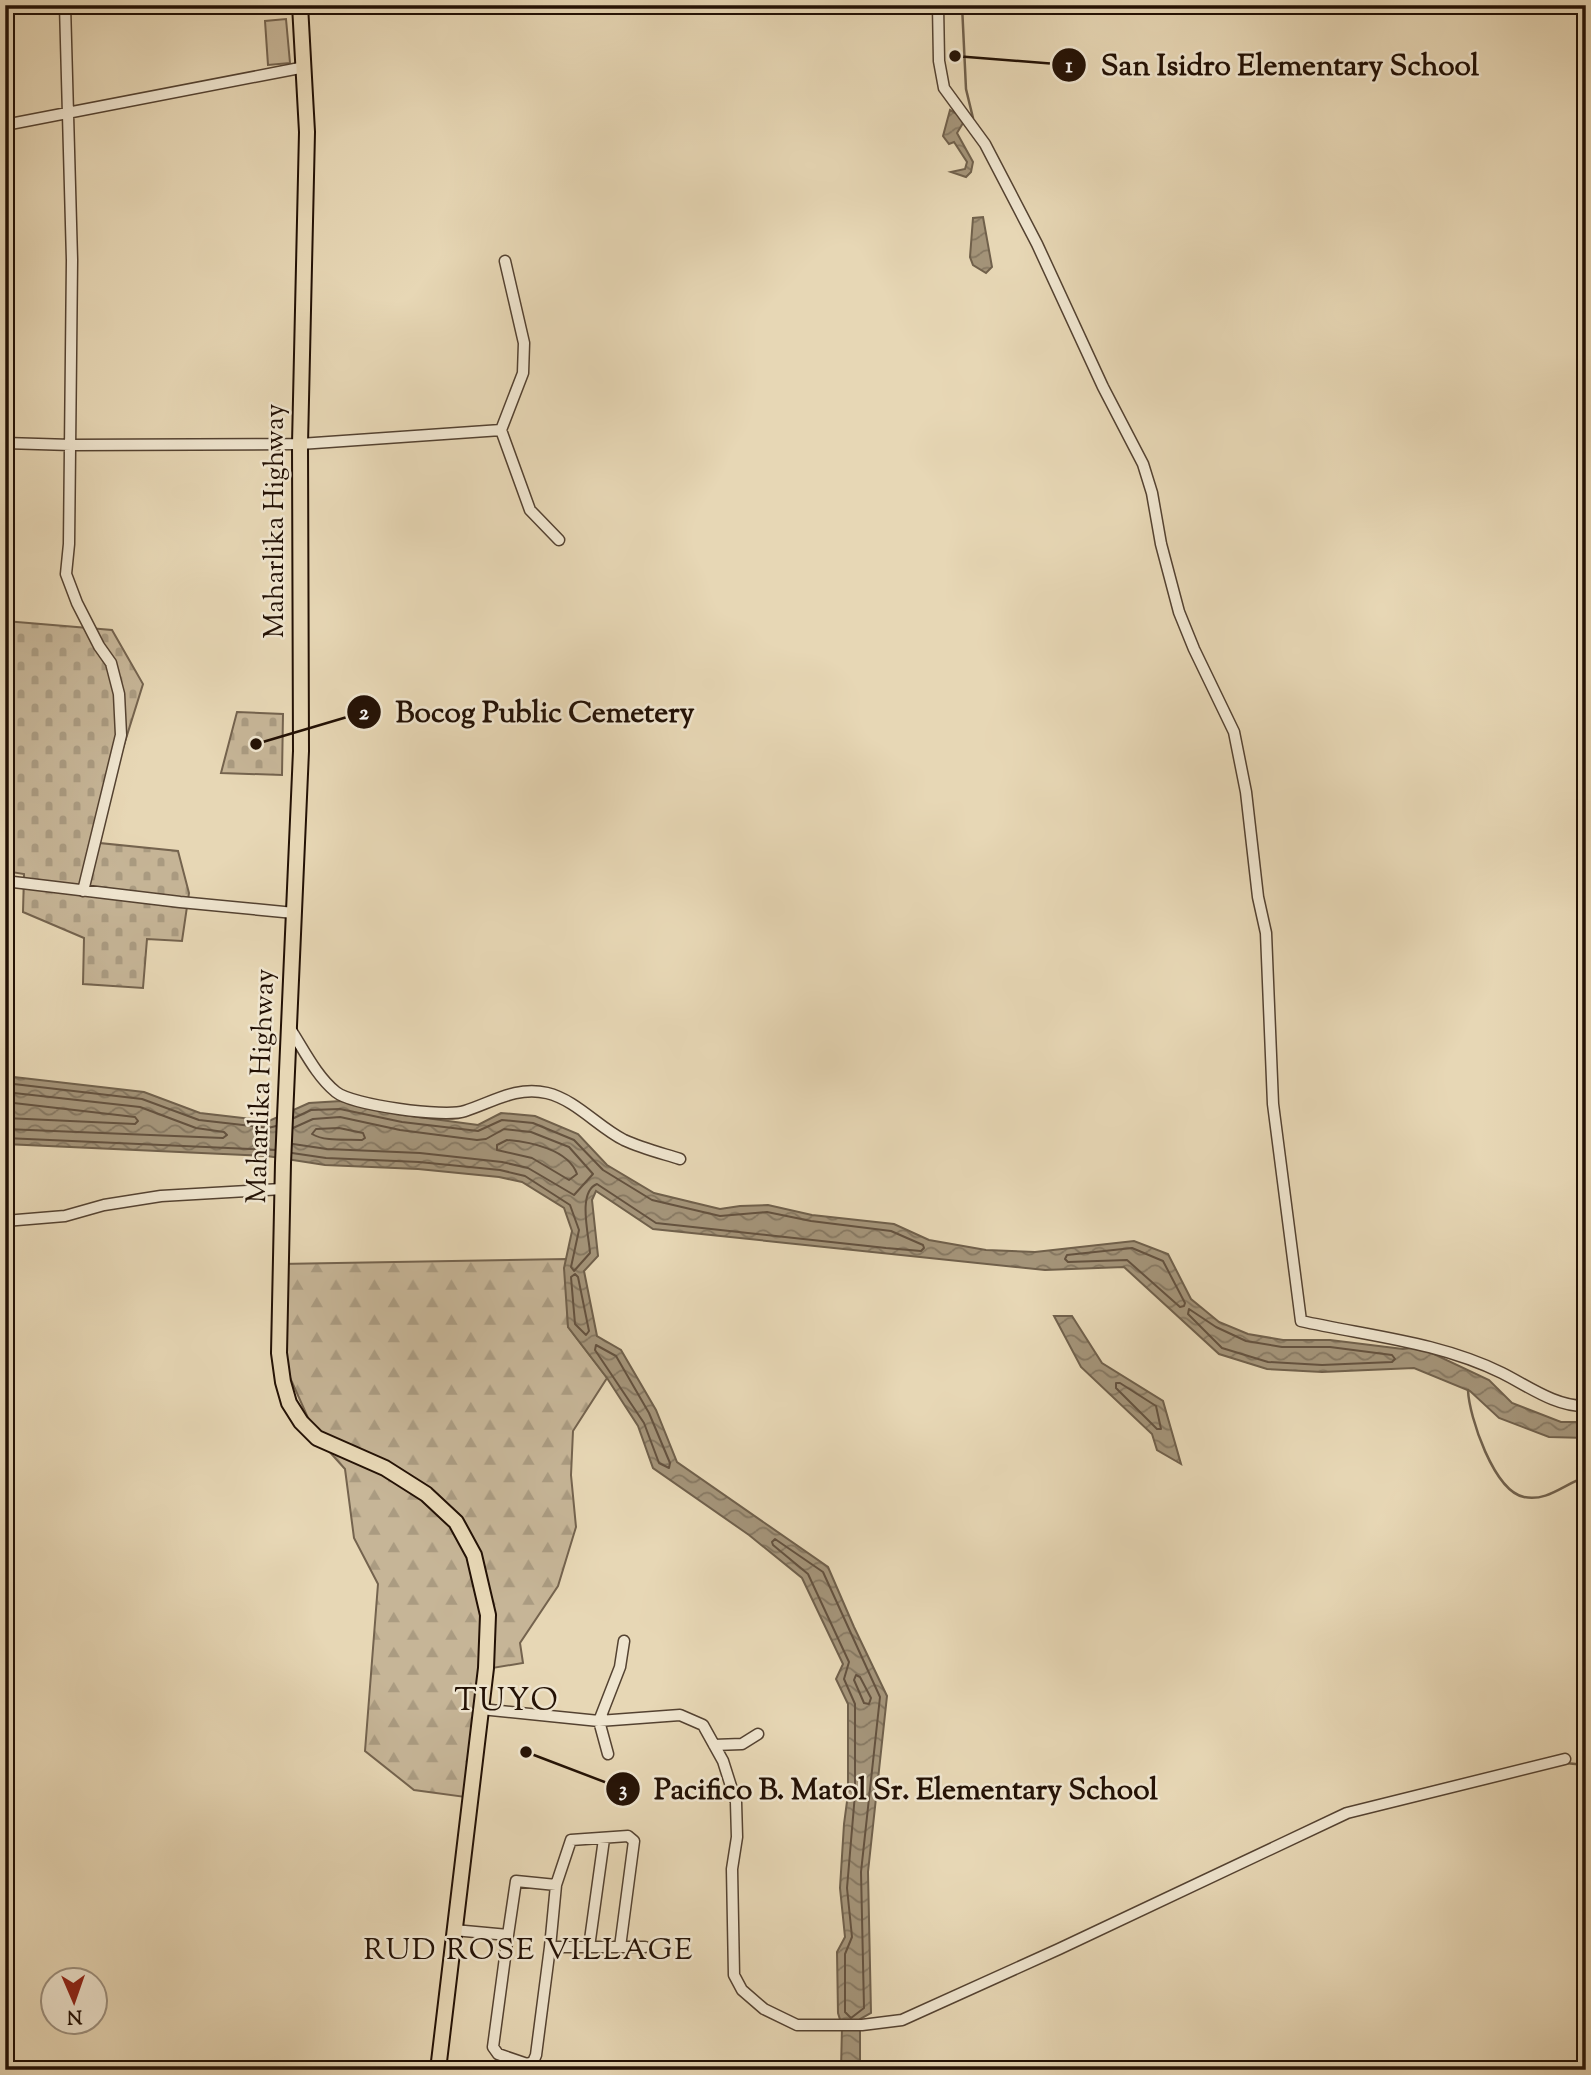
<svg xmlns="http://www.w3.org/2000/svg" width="1591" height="2075" font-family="'Sorts Mill Goudy',serif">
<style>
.grass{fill:#c6b597;stroke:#74634e;stroke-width:2}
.forest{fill:url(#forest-firs);stroke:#74634e;stroke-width:2}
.cemetery{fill:url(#cemetery-stones);stroke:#74634e;stroke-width:2}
.water{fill:url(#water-waves);stroke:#70604b;stroke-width:2}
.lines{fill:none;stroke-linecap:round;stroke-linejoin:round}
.shore{stroke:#64523f;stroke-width:2}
.stream{stroke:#70604b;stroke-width:2.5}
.minor-casing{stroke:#544231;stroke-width:13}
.highway-casing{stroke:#231105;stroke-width:18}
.minor{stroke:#efe5cf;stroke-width:10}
.highway{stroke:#e7d7b5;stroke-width:14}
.labels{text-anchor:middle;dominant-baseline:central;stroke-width:5;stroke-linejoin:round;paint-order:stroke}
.street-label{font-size:28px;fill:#231105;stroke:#efe5cf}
.neighbourhood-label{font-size:30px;letter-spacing:2px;fill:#231105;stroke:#efe5cf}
.quarter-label{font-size:32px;letter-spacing:2px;fill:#231105;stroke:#efe5cf}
.leader{fill:none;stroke:#231105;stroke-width:2.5}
.callout-dot{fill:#231105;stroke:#efe5cf;stroke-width:2.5}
.mark-label{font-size:21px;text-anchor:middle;font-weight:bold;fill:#fff}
.callout-label{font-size:30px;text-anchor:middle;font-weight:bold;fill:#231105;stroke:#efe5cf;stroke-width:5;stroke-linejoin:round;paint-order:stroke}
</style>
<defs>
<pattern id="forest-firs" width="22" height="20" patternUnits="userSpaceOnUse" patternTransform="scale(1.75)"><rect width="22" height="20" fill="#c6b597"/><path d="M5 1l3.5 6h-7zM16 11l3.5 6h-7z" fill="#aa9b81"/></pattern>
<pattern id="cemetery-stones" width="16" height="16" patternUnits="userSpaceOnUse" patternTransform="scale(1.75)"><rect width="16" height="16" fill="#c6b597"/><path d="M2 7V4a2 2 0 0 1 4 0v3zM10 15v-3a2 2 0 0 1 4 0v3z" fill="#aa9b81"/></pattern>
<pattern id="water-waves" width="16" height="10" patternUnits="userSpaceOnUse" patternTransform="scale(1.75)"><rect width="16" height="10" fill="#a49479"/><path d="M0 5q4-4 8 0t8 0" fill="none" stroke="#857761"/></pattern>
</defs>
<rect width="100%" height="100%" fill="#e7d7b5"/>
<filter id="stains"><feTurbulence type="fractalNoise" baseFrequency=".00286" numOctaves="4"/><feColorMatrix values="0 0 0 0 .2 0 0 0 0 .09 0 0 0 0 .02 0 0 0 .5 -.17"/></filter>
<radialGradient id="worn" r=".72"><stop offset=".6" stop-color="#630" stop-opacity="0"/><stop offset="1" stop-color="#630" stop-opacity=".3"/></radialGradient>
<path class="grass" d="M286,19L290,63L268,65L265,21Z"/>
<path class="forest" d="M566,1259L568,1327L607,1378L573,1431L571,1475L576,1527L558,1586L520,1643L523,1663L486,1669L465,1797L414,1790L365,1751L378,1584L354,1538L345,1469L317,1438L279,1353L280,1264Z"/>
<path class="cemetery" d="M5,621L112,630L143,684L114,777L100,843L178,851L189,893L182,941L147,939L143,988L83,984L84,938L23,912L24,874L5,871Z
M237,712L283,714L282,775L221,773Z"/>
<path class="water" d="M950,110L961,116L963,123L957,133L973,162L971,172L966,177L951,172L965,169L967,162L954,142L949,144L943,136Z
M983,217L992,267L986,273L973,265L970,257L973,218Z
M5,1076L144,1092L200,1113L269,1121L309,1103L341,1101L403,1115L478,1125L501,1113L535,1116L578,1134L607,1165L654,1193L720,1209L740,1206L768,1205L812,1215L894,1224L929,1240L986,1250L1035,1252L1134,1241L1168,1254L1191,1299L1219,1322L1248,1334L1283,1340H1330L1403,1349L1419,1347L1489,1380L1512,1403L1561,1422H1586V1438L1549,1437L1499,1418L1470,1391L1414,1368L1322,1372L1267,1369L1219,1354L1124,1267L1045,1270L653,1229L596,1191L592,1200L598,1256L584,1271L597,1336L621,1350L656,1410L677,1462L828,1567L854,1627L887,1696L868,1872L871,2013L860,2019V2070H841L842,2026L838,2013L837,1952L845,1937L840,1888L844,1824L848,1794V1704L836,1679L843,1664L802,1578L749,1535L653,1468L638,1426L607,1378L568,1327L564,1268L572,1231L564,1208L522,1182L499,1177L418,1169L325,1165L267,1156L5,1144Z
M1054,1316H1072L1102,1363L1163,1401L1181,1464L1157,1450L1152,1434L1081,1367Z"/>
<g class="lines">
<path class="shore" d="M5,1083L142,1099L199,1120L268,1128L276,1126
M5,1092L140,1107L196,1128L224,1132L227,1135L223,1138L5,1129
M5,1102L135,1117L138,1121L135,1124L5,1118
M339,1128L363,1133L365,1138L362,1140C347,1139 325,1142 312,1134L316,1129Z
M5,1138L275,1150
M507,1140C530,1142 568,1149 577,1174L569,1180L532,1158L497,1150V1145Z
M293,1144L327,1149L420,1153L502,1162L528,1168L574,1195L593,1174L569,1147L531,1132L504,1129L486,1139L477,1140L400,1130L340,1117L313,1119L293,1128
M292,1153L326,1158L419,1162L500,1170L525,1176L570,1205L579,1230L571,1267L574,1271L590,1253C589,1235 577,1192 597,1184L656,1223L886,1248L921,1251L924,1248L923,1245L891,1231L811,1221L767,1212L720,1216L652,1200L603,1170L574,1140L533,1123L502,1120L478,1131L402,1122L340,1109L311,1110L294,1118
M1132,1248L1163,1261L1185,1303L1184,1306L1180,1307L1127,1260L1068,1262L1065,1259L1067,1255Z
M575,1274L578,1277L589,1331L586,1335L575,1324L571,1277Z
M1189,1309L1216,1327L1246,1341L1282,1347H1330L1392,1355L1395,1359L1392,1362L1322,1365L1268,1362L1222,1348L1188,1314Z
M596,1345L616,1356L649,1413L670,1463L669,1468L659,1463L644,1423L595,1350Z
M1116,1383H1120L1156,1406L1161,1429H1157L1116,1388Z
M775,1539L823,1572L880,1697L861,1872L864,2008L851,2018L845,2012V1954L852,1937L847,1888L855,1794V1704L844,1679L849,1662L808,1574L773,1545L772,1542Z
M856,1675L860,1677L871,1698L869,1704L864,1703L854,1680Z"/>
<path class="stream" d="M962,5L966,89L973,118
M1468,1390C1469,1417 1494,1491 1524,1497C1548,1502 1565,1483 1586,1477
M1565,1763L1586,1765"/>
<defs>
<path id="minor" d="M65,5L72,260L69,544L66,574L77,603L99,646L111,663L119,694L121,735L83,891
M938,5L939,61L944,88L985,144L1037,244L1103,387L1143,464L1152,493L1161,544L1179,612L1194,649L1234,732L1246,792L1258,897L1266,933L1273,1104L1301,1321C1369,1336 1439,1342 1502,1373C1528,1386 1556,1407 1586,1406
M5,125L305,67
M505,261L524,343L523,373L501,430L530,510L559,540
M5,443L71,445L300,444L501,430
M5,881L180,902L294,913
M289,1027C303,1048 316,1076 336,1092C352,1105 445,1118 465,1111C493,1102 516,1086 547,1093C576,1100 598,1127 624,1140C641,1148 661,1153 680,1159
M5,1221L65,1216L104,1205L161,1196L282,1189
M481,1709L599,1721L680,1715L703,1725L723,1761L736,1802L737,1837L732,1869L734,1975L742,1990L764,2009L797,2025H862L902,2020L1059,1949L1347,1813L1565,1759
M714,1745L742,1744L758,1734
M608,1754L599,1721L620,1667L624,1641
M628,1836L634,1841L620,1947H550L556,1885L571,1840Z
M454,1930L508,1935L516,1881L556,1885
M508,1935L493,2047L498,2054L527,2064L533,2062L536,2055L550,1947
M589,1947L604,1839
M620,1947H645"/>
<path id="highway" d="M300,5L307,132L300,444L301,751L283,1163L279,1353L283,1382L289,1403L301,1422L317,1438L385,1468L426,1494L456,1522L474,1555L488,1615L486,1668L438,2070"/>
</defs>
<use href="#minor" class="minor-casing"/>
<use href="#highway" class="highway-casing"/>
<use href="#minor" class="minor"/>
<use href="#highway" class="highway"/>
</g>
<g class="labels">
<g class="street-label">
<text transform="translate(276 521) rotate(-90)">Maharlika Highway</text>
<text transform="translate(262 1086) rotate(-88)">Maharlika Highway</text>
</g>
<g class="neighbourhood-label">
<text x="529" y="1951">RUD ROSE VILLAGE</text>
</g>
<g class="quarter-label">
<text x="507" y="1702">TUYO</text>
</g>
</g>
<path class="leader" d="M955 56L1069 65M256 744L364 712M526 1752L623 1789"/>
<g class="callout-dot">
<circle cx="955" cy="56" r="7"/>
<circle cx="256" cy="744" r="7"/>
<circle cx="526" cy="1752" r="7"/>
<circle cx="1069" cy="65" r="18"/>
<circle cx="364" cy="712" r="18"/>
<circle cx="623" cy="1789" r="18"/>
</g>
<g class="mark-label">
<text x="1069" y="72">1</text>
<text x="364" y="719">2</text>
<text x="623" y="1796">3</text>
</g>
<g class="callout-label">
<text x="1290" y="75">San Isidro Elementary School</text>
<text x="545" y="722">Bocog Public Cemetery</text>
<text x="906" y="1799">Pacifico B. Matol Sr. Elementary School</text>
</g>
<rect width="1591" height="2075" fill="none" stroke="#e7d7b5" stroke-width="28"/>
<rect x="7" y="7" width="1577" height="2061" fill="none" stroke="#231105" stroke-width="3.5"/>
<rect x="14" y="14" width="1563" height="2047" fill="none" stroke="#231105" stroke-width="2"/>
<g transform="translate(74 2001) rotate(178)"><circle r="33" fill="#efe5cf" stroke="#9d907e" stroke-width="2"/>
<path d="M0-5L12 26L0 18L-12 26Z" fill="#8f2418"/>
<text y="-10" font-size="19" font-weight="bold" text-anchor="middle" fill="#231105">N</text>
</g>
<rect width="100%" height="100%" filter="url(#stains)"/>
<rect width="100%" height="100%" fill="url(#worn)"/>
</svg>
